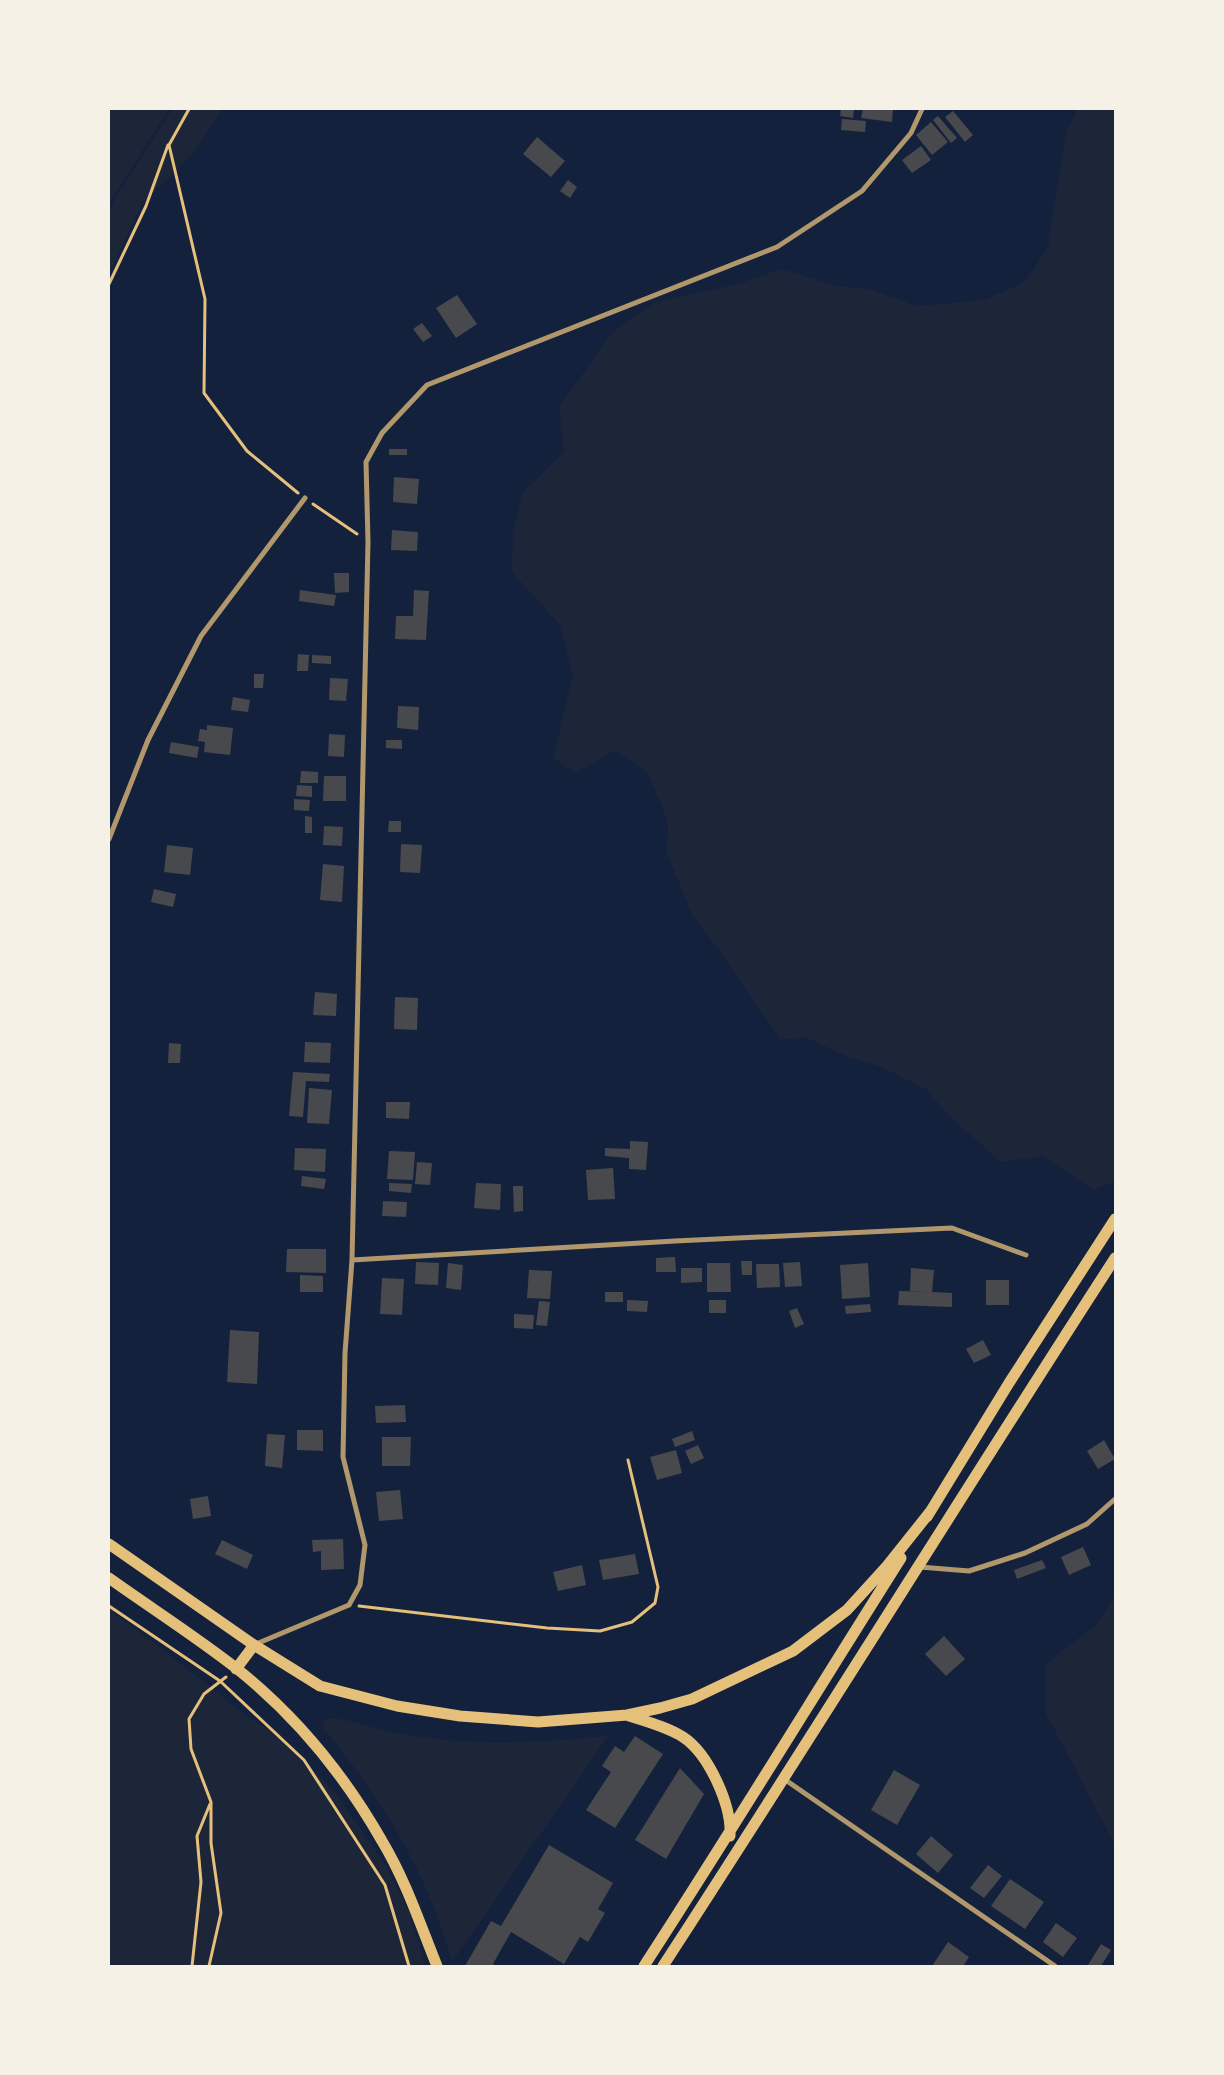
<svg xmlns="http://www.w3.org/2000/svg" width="1224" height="2075" font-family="'Libre Baskerville',serif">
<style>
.green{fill:#1d2539}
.building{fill:#48494c}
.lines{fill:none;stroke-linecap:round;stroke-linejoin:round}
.path{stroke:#e5c07b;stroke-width:3}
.minor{stroke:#b1986c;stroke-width:5}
.primary{stroke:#e5c07b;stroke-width:11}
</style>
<rect width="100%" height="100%" fill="#14213d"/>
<path class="green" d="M109,109H169L109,203Z
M172,109H222L196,150L142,204L109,274V209Z
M1078,109H1115V1181L1093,1190L1043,1156L1001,1162L948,1115L926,1089L879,1066L846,1056L805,1037L781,1040L719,950L692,915L667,853L668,822L648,774L616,750L575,773L553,758L573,676L560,625L512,572L513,533L523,492L564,452L559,407L612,333L655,302L738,284L782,269L837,286L868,289L917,306L984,300L1025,282L1048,247L1066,131Z
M1115,1594V1845L1045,1711V1666L1065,1648L1098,1624Z
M109,1610L161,1648L246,1716L280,1737L334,1791L387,1867L410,1914L425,1966H109Z
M327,1718C343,1718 360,1724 375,1728C390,1732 406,1735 421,1737C483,1746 545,1742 608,1736L452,1962C428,1874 382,1799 324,1729V1723Z"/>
<path class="building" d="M841,109H854L853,118L840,116Z
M863,109H893L892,122L861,118Z
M953,111L973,135L965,142L945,117Z
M938,116L957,138L951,143L933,120Z
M842,119L866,121L865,132L841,130Z
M931,122L948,142L932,155L916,135Z
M537,137L565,161L551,177L523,154Z
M921,146L931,160L912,173L902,160Z
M568,180L577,187L570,198L560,191Z
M457,295L477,324L456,338L436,308Z
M422,323L432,336L423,342L413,329Z
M389,449H407V455H389Z
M394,477L419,479L417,504L393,502Z
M392,530L418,532L417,551L391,550Z
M334,573H349V592L335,593Z
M300,590L336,595L334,606L299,601Z
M414,590L429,591L426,640L395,639L396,616H413Z
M298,654L309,655L308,671H297Z
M312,655L331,656V664L312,663Z
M254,674H264L263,688H254Z
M330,678L348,679L346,701L329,700Z
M233,697L250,700L248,712L231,710Z
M398,706L419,707L418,730L397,728Z
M207,725L233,728L230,755L204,752L205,742L198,741L200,729L207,730Z
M329,734L345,735L344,757L328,756Z
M386,740H402V749L386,748Z
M171,742L199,747L197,758L169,753Z
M301,771L318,772V783H300Z
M324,776H346V801H323Z
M297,785L312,786V797L296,796Z
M294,799L310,800L309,811L294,810Z
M305,816L312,817V833H305Z
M389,821H401V832H388Z
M324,826L343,827L342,846L323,845Z
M401,844L422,845L420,873L400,872Z
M167,845L193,848L190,875L164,872Z
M323,864L344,866L342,902L320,900Z
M154,889L176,894L173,907L151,902Z
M315,992L337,994L336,1016L313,1015Z
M395,997L418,998L417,1030L394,1029Z
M305,1042L331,1043L330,1063L304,1062Z
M169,1043L181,1044L180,1063H168Z
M293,1072L330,1074L329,1082L306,1081L303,1117L289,1116Z
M309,1088L332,1090L329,1124L307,1123Z
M386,1102H410L409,1119L386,1118Z
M630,1141L648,1142L646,1170L629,1169V1158L605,1156V1148L630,1149Z
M295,1148L326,1149L325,1172L294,1170Z
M389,1151L415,1152L413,1180L387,1179Z
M417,1162L432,1163L430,1185L415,1184Z
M613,1168L615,1199L588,1200L586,1170Z
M302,1176L326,1179L324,1189L301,1186Z
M389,1183L412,1184L411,1193L389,1191Z
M476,1183L501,1184L500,1210L474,1208Z
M513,1186H523V1211L514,1212Z
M383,1201L407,1202L406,1217L382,1216Z
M287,1249H326V1273L286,1272Z
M675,1257L676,1272H656V1258Z
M741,1261H752V1275H742Z
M416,1262L439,1263L438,1285L415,1284Z
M800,1262L802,1286L785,1287L783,1263Z
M448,1263L463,1265L461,1290L446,1288Z
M707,1263H730L731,1292H707Z
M868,1263L870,1297L842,1299L840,1265Z
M756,1264H779L780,1287L757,1288Z
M681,1268H702V1282L681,1283Z
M911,1268L934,1270L932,1292L952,1293V1307L898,1305L899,1291L929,1292L910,1291Z
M529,1270L552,1271L550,1299L527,1298Z
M300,1275L323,1276V1292H300Z
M382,1278L404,1279L402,1315L380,1314Z
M986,1280H1009V1305H986Z
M605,1292H623V1302H605Z
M627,1300L648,1301L647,1312L627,1311Z
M709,1300H726V1313H709Z
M539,1301L550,1302L547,1326L536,1325Z
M870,1304L871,1312L846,1314L845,1306Z
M797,1308L804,1324L795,1328L789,1311Z
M514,1314L534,1315L533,1329L514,1328Z
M230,1330L259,1332L257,1384L227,1382Z
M983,1340L991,1355L974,1363L966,1349Z
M405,1405L406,1422L376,1423L375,1406Z
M297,1430H323V1451L297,1450Z
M692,1431L695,1440L675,1447L672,1439Z
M267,1434L285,1435L282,1468L265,1466Z
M382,1437H411L410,1466H382Z
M1104,1440L1115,1459L1098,1469L1087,1451Z
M698,1445L704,1458L691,1464L685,1451Z
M676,1450L682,1473L657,1480L650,1457Z
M400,1490L403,1519L379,1521L376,1492Z
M208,1496L211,1516L193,1519L190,1499Z
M343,1539L344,1569L321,1570V1551L313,1552L312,1540Z
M222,1540L253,1555L247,1569L215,1554Z
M1083,1547L1091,1565L1069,1575L1061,1557Z
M635,1554L639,1574L603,1580L599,1560Z
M1042,1560L1046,1568L1017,1579L1014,1570Z
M582,1565L586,1585L558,1591L553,1572Z
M944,1636L965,1659L946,1676L925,1654Z
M635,1736L663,1754L615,1828L586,1810L611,1772L602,1766L615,1746L624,1752Z
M680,1768L704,1794L666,1859L635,1840Z
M894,1770L920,1785L897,1825L871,1810Z
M931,1836L953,1855L938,1873L916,1854Z
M549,1845L613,1883L598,1909L605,1913L588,1942L580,1937L564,1964L511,1932L493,1964L497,1966H465L491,1921L501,1926Z
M988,1865L1002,1876L984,1898L970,1888Z
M1010,1879L1044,1902L1025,1929L991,1906Z
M1056,1923L1077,1938L1063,1957L1043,1942Z
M948,1942L969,1957L963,1966H932Z
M1101,1944L1111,1950L1101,1966H1089L1088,1965Z"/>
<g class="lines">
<path class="path" d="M189,109L169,145L205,299L204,393L247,451L298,493
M109,284L146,206L168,145
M313,504L357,534
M109,1606L220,1681L304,1760L385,1885L409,1966
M359,1606L547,1628L600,1631L632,1622L655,1603L658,1587L628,1460
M192,1966L201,1882L197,1836L210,1804
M209,1966L221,1913L211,1843V1802L191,1749L189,1719L204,1694L226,1677"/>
<path class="minor" d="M109,839L148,740L201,636L305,498
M352,1260L675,1241L952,1228L1026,1255
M920,1567L969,1571L1025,1553L1087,1524L1115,1499
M256,1644L349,1605L360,1585L365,1545L343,1457L345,1353L352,1260L368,542L366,462L382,433L427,385L777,247L862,191L911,133L922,109
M784,1779L1055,1966"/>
<path class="primary" d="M927,1517L1009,1383L1115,1219
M109,1544L254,1645L320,1686L397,1706L460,1716L538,1722L627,1715L660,1708L692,1699L793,1651L847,1610L887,1566L930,1512
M109,1578C151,1608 195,1636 236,1668C295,1715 345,1776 382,1841C406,1881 420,1924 437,1966
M236,1669L254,1645
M629,1716C648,1722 667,1727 683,1737C709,1754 732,1806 730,1836
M644,1966C731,1832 815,1694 901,1558
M663,1966C816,1731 963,1493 1115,1258"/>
</g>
<rect width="1224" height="2075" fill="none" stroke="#f6f1e7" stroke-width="220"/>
</svg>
